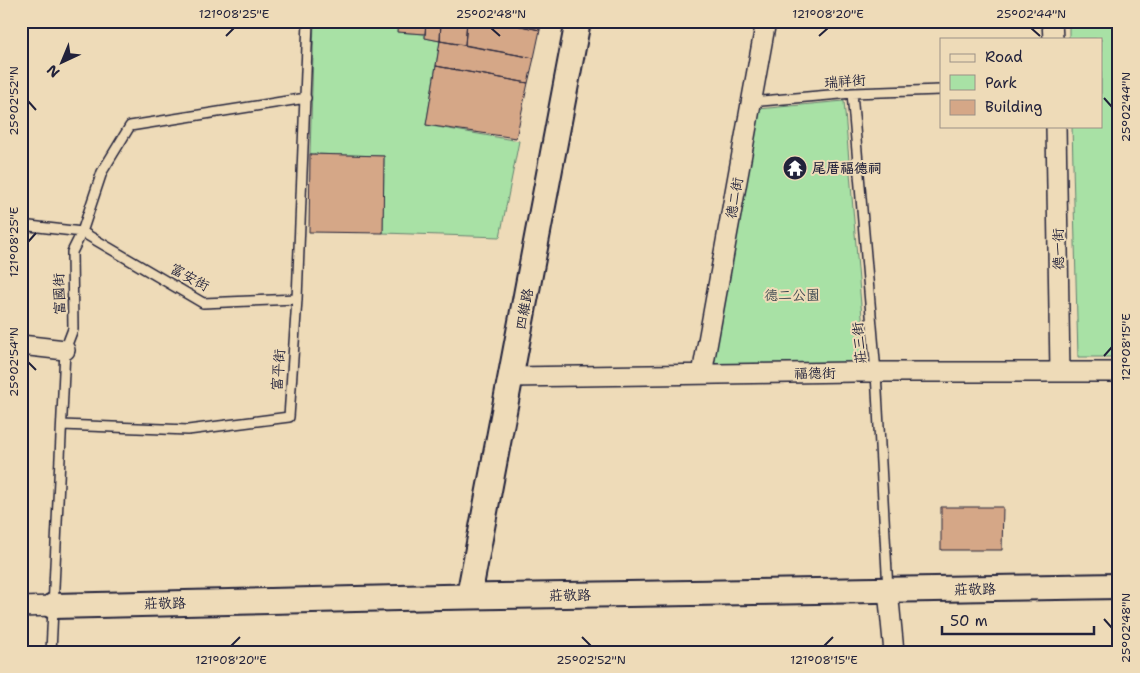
<svg xmlns="http://www.w3.org/2000/svg" width="1140" height="673" font-family="'Shantell Sans','LXGW WenKai TC',sans-serif">
<style>
.green{fill:#a8e1a5;stroke:#658270}
.building{fill:#d5a787;stroke:#22223b}
.lines{fill:none;stroke-linecap:round;stroke-linejoin:round}
.service-casing{stroke:#22223b;stroke-width:12}
.minor-casing{stroke:#22223b;stroke-width:22}
.tertiary-casing{stroke:#22223b;stroke-width:28}
.service{stroke:#eedbb8;stroke-width:9}
.minor{stroke:#eedbb8;stroke-width:19}
.tertiary{stroke:#eedbb8;stroke-width:24}
.ticks{fill:none;stroke:#22223b;stroke-width:2}
.labels{text-anchor:middle;dominant-baseline:central;stroke-width:4;stroke-linejoin:round;paint-order:stroke}
.street-label{font-size:14px;fill:#22223b;stroke:#eedbb8}
.poi-label{font-size:14px;font-weight:bold;fill:#22223b;stroke:#eedbb8;text-anchor:start}
.park-label{font-size:14px;fill:#3d4850;stroke:#eedbb8}
.neatline{fill:none;stroke:#22223b;stroke-width:2}
.ticks-label{font-size:12px;text-anchor:middle;fill:#22223b}
</style>
<rect width="100%" height="100%" fill="#eedbb8"/>
<filter id="ink" filterUnits="userSpaceOnUse"><feTurbulence type="fractalNoise" baseFrequency=".02" numOctaves="2"/><feDisplacementMap in="SourceGraphic" scale="10" xChannelSelector="R" yChannelSelector="G"/><feConvolveMatrix kernelMatrix="1 2 1 2 8 2 1 2 1" color-interpolation-filters="sRGB"/></filter>
<g filter="url(#ink)">
<path class="green" d="M314,21L398,23V32L425,34V38L440,41L426,125L519,141L500,237L383,233L384,156L310,154Z
M1069,21H1119V357H1078L1072,126H1101V39H1069Z
M844,101L866,365L710,366L758,109Z"/>
<path class="building" d="M398,21H426L425,34L397,32Z
M426,21H441L440,41L425,38Z
M441,21H467L465,45L440,41Z
M467,21H497L540,30L534,58L465,45Z
M497,21H542L540,30Z
M440,41L534,58L528,83L436,66Z
M436,66L528,83L516,138L426,125Z
M310,154L384,156L383,233L309,232Z
M941,507H1003L1002,550H941Z"/>
<g class="lines">
<defs>
<path id="service" d="M852,93L876,373L888,590
M751,102L852,93L941,90
M21,225L82,232L203,303L297,299
M62,425L188,430L289,417L297,299L308,21
M51,652L65,350L73,329L72,252L82,232L102,172L130,126L306,98"/>
<path id="minor" d="M1052,21L1053,39
M1056,126L1060,372
M21,345L65,350
M702,374L766,21
M511,377L854,372H1119
M888,590L894,652
M21,607L53,606"/>
<path id="tertiary" d="M469,596L578,21
M53,606L442,597L1119,586"/>
</defs>
<use href="#service" class="service-casing"/>
<use href="#minor" class="minor-casing"/>
<use href="#tertiary" class="tertiary-casing"/>
<use href="#service" class="service"/>
<use href="#minor" class="minor"/>
<use href="#tertiary" class="tertiary"/>
</g>
</g>
<path class="ticks" d="M491,28L500,36M1031,28L1040,36M226,36L234,28M819,36L828,28M1104,98L1112,107M28,101L36,110M28,242L36,233M1104,356L1112,347M28,362L36,370M1104,619L1112,628M582,637L591,646M231,646L240,637M824,646L833,637"/>
<defs>
<symbol id="temple-disc" viewBox="-11 -11 22 22"><circle r="9.5" fill="#22223b" stroke="#eedbb8"/><path d="M0-6L5-2H3V0L6.5 2.5H4V6H1.5V3h-3V6H-4V2.5H-6.5L-3 0V-2H-5Z" fill="#fff"/></symbol>
</defs>
<g fill-rule="evenodd">
<use href="#temple-disc" x="781" y="154" width="28" height="28"/>
</g>
<g class="labels">
<g class="street-label">
<text transform="translate(845 81) rotate(-4)">瑞祥街</text>
<text transform="translate(734 198) rotate(-80)">德二街</text>
<text transform="translate(1058 249) rotate(-91)">德一街</text>
<text transform="translate(190 277) rotate(28)">富安街</text>
<text transform="translate(59 294) rotate(-92)">富國街</text>
<text transform="translate(524 309) rotate(-79)">四維路</text>
<text transform="translate(859 343) rotate(-95)">莊三街</text>
<text transform="translate(278 370) rotate(-86)">富平街</text>
<text transform="translate(815 373) rotate(-1)">福德街</text>
<text transform="translate(975 589) rotate(-1)">莊敬路</text>
<text transform="translate(570 595) rotate(-1)">莊敬路</text>
<text transform="translate(165 603) rotate(-1)">莊敬路</text>
</g>
<g class="poi-label">
<text x="812" y="168">尾厝福德祠</text>
</g>
<g class="park-label">
<text x="792" y="295">德二公園</text>
</g>
</g>
<rect width="1140" height="673" fill="none" stroke="#eedbb8" stroke-width="55"/>
<rect x="940" y="38" width="162" height="90" fill="#eedbb8" stroke="#9c9186"/>
<rect x="950" y="54" width="25" height="8" fill="#eedbb8" stroke="#9c9186"/>
<text x="985" y="62" font-size="15" fill="#22223b">Road</text>
<rect x="950" y="75" width="25" height="15" fill="#a8e1a5" stroke="#9c9186"/>
<text x="985" y="88" font-size="15" fill="#22223b">Park</text>
<rect x="950" y="100" width="25" height="15" fill="#d5a787" stroke="#9c9186"/>
<text x="985" y="112" font-size="15" fill="#22223b">Building</text>
<g transform="translate(62 62) rotate(224)" stroke="#eedbb8" stroke-width="4" paint-order="stroke">
<path d="M0-4L9 19L0 12L-9 19Z" fill="#22223b"/>
<text y="-8" font-size="14" font-weight="bold" text-anchor="middle" fill="#22223b">N</text>
</g>
<path d="M942 626v8h152v-8" fill="none" stroke="#22223b" stroke-width="2.5"/>
<text x="950" y="626" font-size="15" fill="#22223b" stroke="#eedbb8" stroke-width="4" paint-order="stroke">50 m</text>
<rect x="28" y="28" width="1084" height="618" class="neatline"/>
<g class="ticks-label">
<text x="234" y="18">121°08'25"E</text>
<text x="491" y="18">25°02'48"N</text>
<text x="828" y="18">121°08'20"E</text>
<text x="1031" y="18">25°02'44"N</text>
<text transform="translate(14 101) rotate(-90)" y="4">25°02'52"N</text>
<text transform="translate(1126 107) rotate(-90)" y="4">25°02'44"N</text>
<text transform="translate(14 242) rotate(-90)" y="4">121°08'25"E</text>
<text transform="translate(1126 347) rotate(-90)" y="4">121°08'15"E</text>
<text transform="translate(14 362) rotate(-90)" y="4">25°02'54"N</text>
<text transform="translate(1126 628) rotate(-90)" y="4">25°02'48"N</text>
<text x="231" y="664">121°08'20"E</text>
<text x="591" y="664">25°02'52"N</text>
<text x="824" y="664">121°08'15"E</text>
</g>
</svg>
